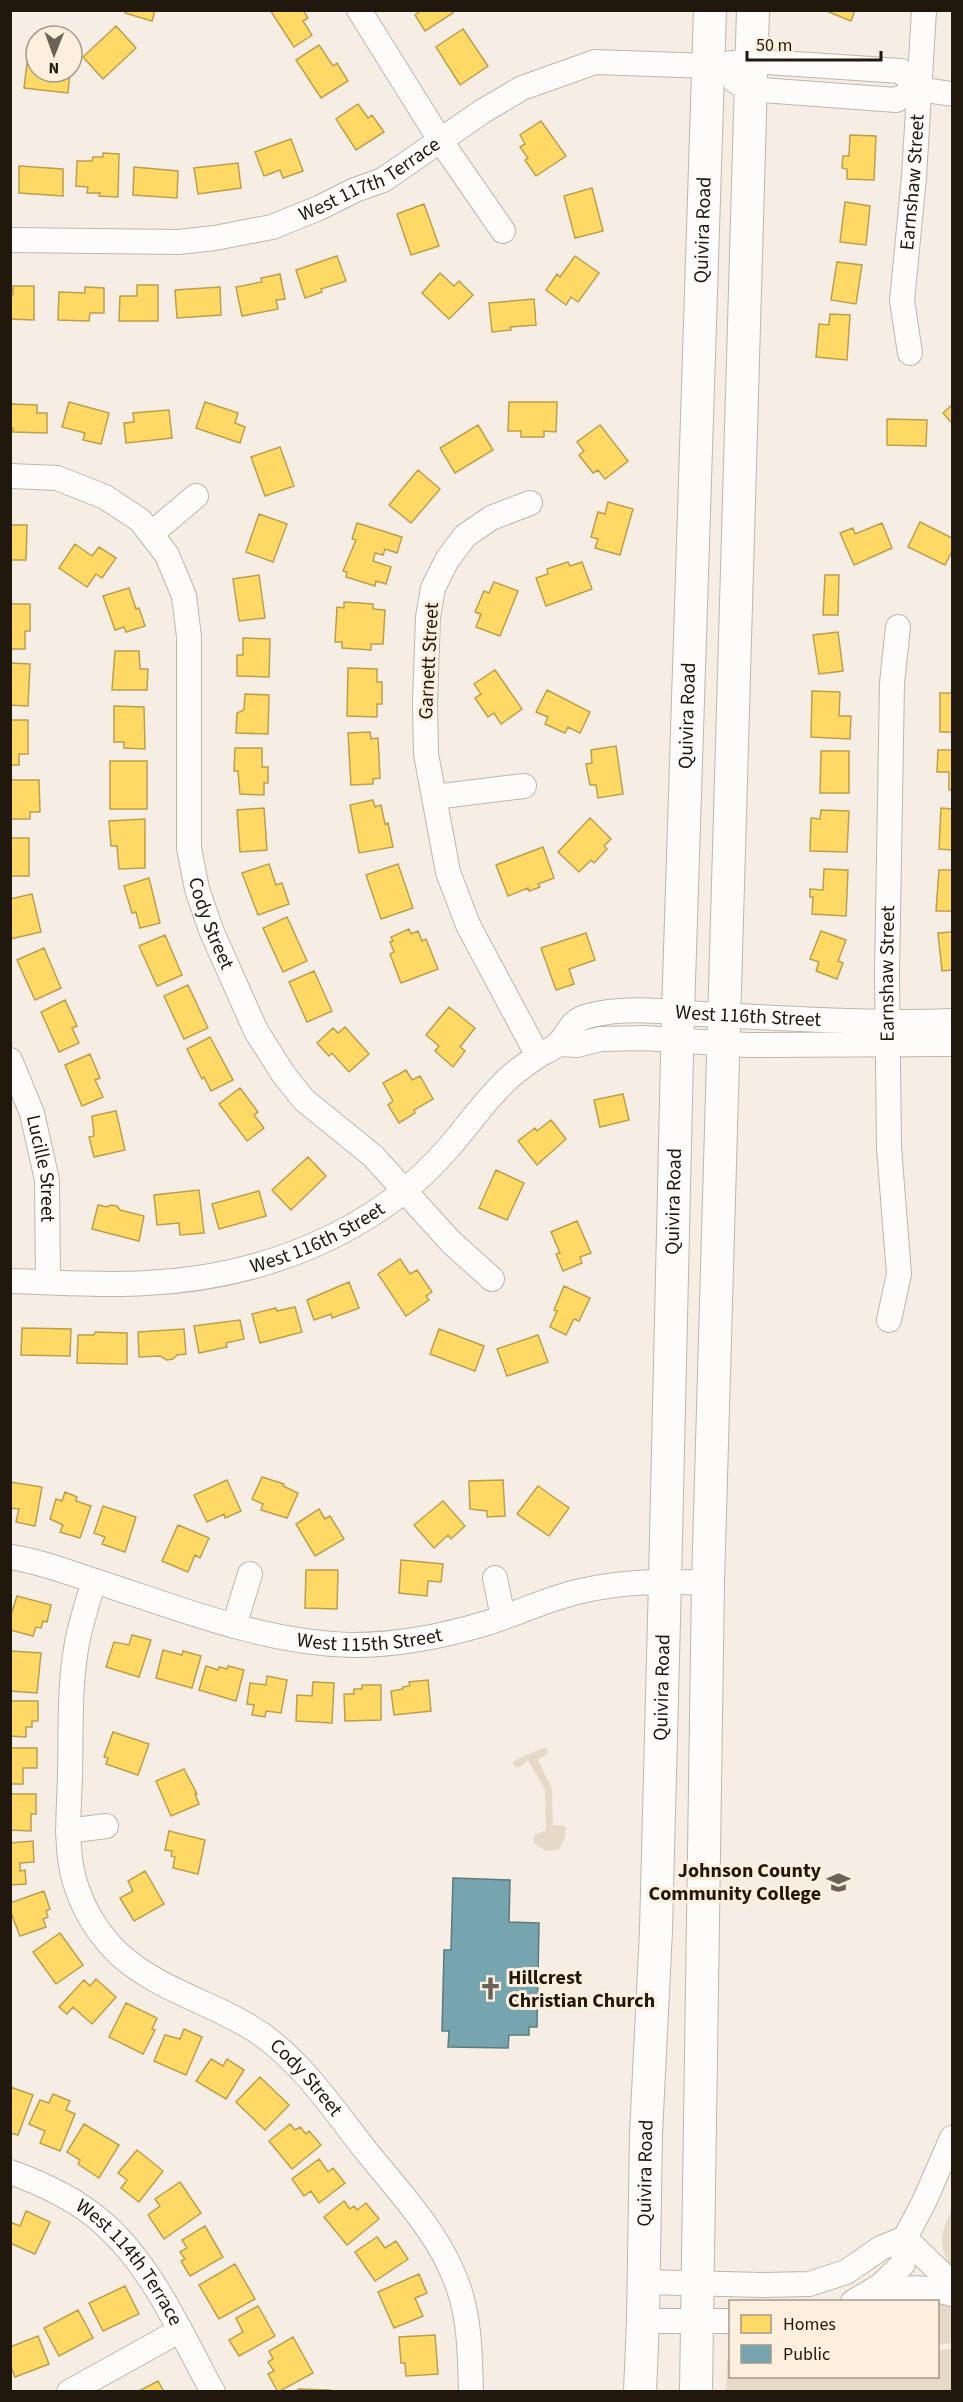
<svg xmlns="http://www.w3.org/2000/svg" width="963" height="2402" font-family="'Source Sans 3',sans-serif">
<style>
.green{fill:#e7d9c7}
.homes{fill:#ffd966;stroke:#bc9f4b;stroke-width:1.5}
.public{fill:#76a5af;stroke:#5c7b7e;stroke-width:1.5}
.lines{fill:none;stroke-linecap:round;stroke-linejoin:round}
.minor-casing{stroke:#bdb6ac;stroke-width:26}
.major-casing{stroke:#bdb6ac;stroke-width:34}
.minor{stroke:#fefcfb;stroke-width:24}
.major{stroke:#fefcfb;stroke-width:32}
.labels{text-anchor:middle;dominant-baseline:central;stroke-width:6;stroke-linejoin:round;paint-order:stroke}
.street-label{font-size:20px;fill:#20180d;stroke:#fdefdd}
.poi-label{font-size:20px;font-weight:bold;fill:#20180d;stroke:#fdefdd;text-anchor:end}
</style>
<rect width="100%" height="100%" fill="#f6eee4"/>
<path class="green" d="M545,1747L548,1751L547,1754L538,1760L552,1789L553,1825L565,1826C567,1836 564,1842 558,1850L545,1851L534,1843V1835L546,1830L545,1790L528,1760L519,1768L514,1766L513,1763L515,1760Z
M952,2209V2268C936,2248 942,2229 952,2209Z
M902,2296L949,2303L952,2306V2343L938,2345V2302H891Z
M952,2348V2391H726L727,2360H730V2376H938V2350Z"/>
<path class="homes" d="M125,10H155L152,21L125,13Z
M270,10H303L308,18L303,21L312,35L294,47Z
M418,10H452L453,13L425,31L415,15L419,12Z
M824,10H855L851,21Z
M116,26L136,48L103,79L83,57Z
M463,29L488,66L460,85L436,47Z
M319,45L333,66L337,63L348,81L321,98L296,60Z
M28,55L36,56V72H70L68,93L24,88Z
M358,104L368,118L372,115L384,132L356,150L336,119Z
M541,121L566,156L536,176L525,160L528,158L520,147L525,144L520,135Z
M850,135L876,136L874,180L847,179V169L842,168L843,156H849Z
M291,139L303,171L283,178L280,170L264,176L255,152Z
M103,153L119,154L118,197L99,196L100,193H87L88,187L76,186L77,161H92L93,157H103Z
M238,163L241,188L198,194L194,168Z
M19,166L63,169V196L19,193Z
M134,167L178,171L177,198L133,195Z
M592,188L603,231L575,238L564,196Z
M845,202L870,206L866,245L840,242Z
M424,204L439,246L411,255L397,214Z
M337,256L346,281L321,289L322,292L305,298L296,270Z
M575,256L599,273L578,302L571,297L566,305L546,290L557,274L560,277Z
M837,262L862,265L856,304L831,300Z
M440,273L454,286L459,281L473,295L449,319L422,293Z
M280,274L285,299L276,300L278,309L242,316L236,287L262,282L261,278Z
M137,285H158V321H119L120,296H137Z
M13,286H34V320L10,319V294H13Z
M85,287L104,288V313H90L89,321L58,320L59,292L85,293Z
M220,287L221,315L177,318L175,290Z
M534,299L536,325L510,327L511,330L492,332L489,303Z
M830,314L850,315L847,360L816,357L819,324L829,325Z
M69,402L109,413L101,444L83,440L85,433L62,427Z
M205,402L238,413L235,423L245,427L240,443L196,428Z
M509,402H557L556,432L544,431V437H521V431H508Z
M10,404L37,405V413H47V433L13,432V429H10Z
M952,405V423L943,413Z
M169,410L172,438L126,443L124,423L134,422L133,413Z
M887,419L927,420L926,446L887,445Z
M478,425L493,450L455,473L440,448Z
M600,425L628,461L605,479L598,470L593,473L579,455L584,451L577,442Z
M280,447L294,486L265,496L251,457Z
M418,470L440,489L411,523L389,505Z
M608,502L633,509L620,555L595,548L598,539L591,537L598,512L605,514Z
M259,514L287,524L273,562L246,552Z
M920,522L952,538V551L945,565L908,547Z
M357,523L402,537L397,553L385,549L383,555L375,553L373,561L391,567L386,584L376,581L375,586L346,577L347,572L343,571L356,540L352,539Z
M882,523L892,548L854,565L840,533L853,528L855,534Z
M10,525H27L26,560H10Z
M75,544L92,556L99,547L116,558L102,578L96,574L87,587L59,568Z
M568,562L570,566L582,562L592,589L546,606L536,578L548,574L547,569Z
M259,575L265,618L239,621L233,579Z
M825,575H839L838,615H823Z
M494,582L518,591L500,636L476,627L481,614L475,612L484,591L489,593Z
M129,588L136,609L139,608L145,626L126,632L124,627L115,630L103,596Z
M344,602L373,604V609L385,610L383,644H371V650L342,648V642H335L337,607L344,608Z
M10,604H30V631H25V649H10Z
M838,632L843,671L819,674L813,635Z
M243,638L270,639L269,677L237,676V655H243Z
M115,651H139L140,669H148L147,690H112Z
M10,663L30,664L28,706L10,705Z
M348,668L377,669V682H382V704H377V717L347,716Z
M495,670L522,709L501,724L494,713L488,717L475,698L481,694L474,684Z
M547,690L590,712L580,733L568,727L565,733L545,724L548,717L536,712Z
M812,691L840,692L839,716H851L850,739L811,737Z
M940,693H952V732H940Z
M245,694L269,695L268,734L236,733L237,713L244,710Z
M114,706L144,707L145,749L124,748V742H114Z
M10,720H28V754H19V765H10Z
M370,732L371,739L378,738L380,778L373,779V784L351,785L348,733Z
M616,746L623,794L598,798L596,785H590L586,764L592,763L591,750Z
M235,748H262V767H268V783H264V795L240,794L238,771H234Z
M938,750H952V790H949V772H937Z
M821,751H849V793H820Z
M110,761H147V809H110Z
M10,780H39L40,812H30V819H10Z
M373,800L375,807L381,805L385,824L388,823L393,847L359,853L350,805Z
M264,808L267,850L240,852L237,810Z
M941,808L952,809V850L939,849Z
M821,810L849,811L847,852L810,851L811,818L820,819Z
M590,818L611,839L604,846L607,849L594,863L591,860L579,872L558,852Z
M145,819V868L119,869L117,846H111L109,821Z
M10,838H29V876H10Z
M543,847L554,878L538,884L540,887L529,891L528,888L508,896L496,865Z
M269,864L276,885L282,883L289,904L258,915L242,873Z
M398,864L413,908L381,919L366,875Z
M824,869L848,870L846,916L812,914L813,897H810V889L823,890Z
M939,870H952V911H936Z
M149,878L160,923L140,928L136,912L132,913L124,886Z
M32,894L41,932L10,939V899Z
M287,917L307,961L283,972L263,928Z
M409,929L411,934L418,931L422,941L426,939L438,969L401,983L390,954L394,952L390,942L393,941L391,937Z
M821,931L846,940L838,961L843,963L837,979L816,971L819,962L810,959Z
M952,932V970L942,971L938,933Z
M586,933L595,960L569,969L574,984L556,990L541,948Z
M165,935L182,975L157,986L139,946Z
M44,948L61,988L35,1000L17,960Z
M314,971L332,1011L307,1022L289,982Z
M188,985L208,1028L184,1039L164,996Z
M65,1000L77,1026L72,1028L79,1043L59,1052L41,1012Z
M449,1007L475,1028L460,1047L465,1051L453,1067L435,1051L439,1046L426,1035Z
M345,1027L369,1054L349,1072L332,1053L329,1056L317,1043L333,1028L338,1033Z
M210,1037L233,1080L211,1091L204,1077L202,1079L187,1049Z
M90,1054L100,1078L95,1080L103,1097L82,1106L65,1065Z
M406,1070L412,1080L420,1076L433,1099L414,1110L415,1113L399,1123L388,1105L393,1101L383,1083Z
M240,1088L258,1112L254,1115L264,1128L247,1141L219,1104Z
M623,1094L629,1120L600,1127L594,1100Z
M116,1111L125,1150L94,1157L89,1137L94,1136L92,1116Z
M551,1120L566,1139L537,1165L518,1141L535,1128L537,1131Z
M308,1157L326,1176L291,1210L272,1190Z
M496,1170L524,1183L507,1220L479,1208Z
M199,1190L204,1233L180,1235L179,1223L157,1225L154,1195Z
M259,1191L266,1216L219,1229L212,1204Z
M98,1205L107,1207L111,1205L117,1206L120,1210L144,1216L139,1241L92,1229Z
M577,1221L591,1253L580,1257L582,1263L563,1271L556,1254L560,1253L551,1232Z
M400,1259L410,1274L417,1270L432,1292L426,1296L429,1300L406,1316L378,1274Z
M349,1282L359,1308L332,1318L331,1314L314,1320L307,1300Z
M564,1286L590,1298L579,1321L574,1319L566,1335L550,1327L557,1311L554,1310Z
M295,1307L302,1332L260,1343L252,1314L276,1308L277,1311Z
M240,1320L244,1339L226,1343L227,1347L199,1353L194,1326Z
M22,1328L71,1329L70,1356L21,1355Z
M184,1329L186,1354L177,1355L173,1359L167,1360L160,1356L139,1357L138,1332Z
M439,1329L484,1346L475,1371L430,1354Z
M95,1332L127,1333V1364L77,1363L78,1335H94Z
M538,1335L548,1362L507,1376L497,1349Z
M262,1477L284,1484L283,1486L298,1493L287,1518L261,1510L263,1504L252,1499Z
M227,1480L241,1511L225,1518L224,1514L207,1522L194,1495Z
M503,1480L505,1516L487,1517V1511L470,1509L469,1481Z
M10,1482L42,1487L35,1526L16,1522L19,1509L10,1508Z
M538,1486L569,1508L549,1536L517,1514Z
M65,1492L77,1497L76,1501L91,1506L80,1538L60,1532L63,1525L50,1519L56,1499L62,1501Z
M443,1501L465,1526L451,1539L448,1535L434,1548L414,1525Z
M103,1506L136,1517L125,1552L102,1544L105,1537L94,1533Z
M319,1509L325,1519L330,1516L344,1539L315,1556L296,1524Z
M178,1525L209,1538L200,1558L195,1555L188,1572L162,1561Z
M401,1560L443,1564L441,1582L428,1581L427,1596L399,1593Z
M306,1570H338L337,1609L305,1608Z
M17,1596L51,1605L47,1622L43,1621L41,1628L36,1627L33,1636L10,1630V1612H12Z
M132,1635L151,1640L139,1677L106,1667L114,1642L129,1645Z
M163,1650L182,1655L183,1651L201,1656L192,1688L156,1678Z
M10,1651L41,1653L37,1693L10,1691Z
M206,1666L218,1670L219,1667L227,1669L228,1666L244,1670L236,1701L199,1690Z
M267,1676L287,1680L281,1713L266,1711L265,1717L252,1715L254,1705L247,1704L250,1683L266,1685Z
M428,1680L431,1711L394,1715L391,1691L403,1689V1687L410,1686L409,1682Z
M313,1682L334,1683L332,1723L296,1721L297,1695L312,1696Z
M362,1685H381V1720L345,1721L344,1694H354V1689H362Z
M10,1701H38V1721H32V1727H26V1737L10,1736Z
M113,1732L149,1744L138,1775L106,1764L108,1758L104,1757Z
M10,1748H37V1768H23V1784H10Z
M184,1769L197,1794H195L199,1804L171,1816L156,1781Z
M10,1794H36V1814H31V1831L10,1830Z
M169,1831L205,1840L198,1874L173,1868L175,1857L171,1856L172,1851L165,1850Z
M33,1841L34,1862L20,1863V1871L25,1870L26,1884L10,1885V1843Z
M145,1871L164,1904L134,1921L120,1898L133,1891L128,1881Z
M44,1891L50,1909L46,1911L48,1917L43,1919L46,1927L20,1936L10,1910V1903Z
M60,1933L83,1965L56,1984L33,1952Z
M96,1979L116,1997L92,2024L73,2007L67,2014L59,2007L84,1980L90,1986Z
M126,2003L157,2018L152,2029L155,2030L143,2054L109,2037Z
M184,2029L202,2037L186,2075L154,2061L165,2035L180,2039Z
M211,2059L223,2066L227,2059L244,2070L226,2099L196,2081Z
M260,2077L289,2105L265,2130L236,2102Z
M10,2087L33,2095L18,2135L10,2133Z
M53,2094L70,2101L66,2110L75,2114L60,2151L40,2143L45,2131L29,2124L40,2100L49,2103Z
M84,2124L119,2145L99,2178L78,2164L80,2160L67,2152Z
M290,2124L295,2130L300,2127L306,2134L309,2131L321,2145L292,2169L269,2141Z
M137,2150L163,2171L139,2202L121,2188L127,2180L118,2173Z
M319,2159L328,2172L333,2168L345,2183L319,2203L311,2191L304,2196L292,2179Z
M180,2182L201,2213L164,2239L148,2215L160,2206L155,2199Z
M344,2201L350,2209L354,2206L357,2210L366,2203L379,2219L347,2245L324,2217Z
M26,2211L50,2222L35,2254L10,2243V2222L20,2226Z
M205,2226L223,2257L190,2276L181,2261L185,2259L180,2252L187,2248L182,2240Z
M377,2237L385,2248L396,2241L408,2259L375,2281L355,2252Z
M235,2264L255,2299L219,2319L199,2285Z
M419,2274L427,2293L415,2298L423,2316L394,2328L378,2292Z
M125,2286L139,2314L103,2331L89,2303Z
M258,2306L275,2336L239,2356L229,2340L243,2332L236,2318Z
M78,2310L93,2338L59,2356L44,2328Z
M435,2335L438,2374L406,2376L405,2363H401L399,2337Z
M38,2336L49,2364L15,2377L10,2364V2347Z
M293,2337L313,2373L278,2392L268,2374L274,2371L268,2362L273,2359L269,2351Z
M158,2381L164,2392H137Z
M298,2389L330,2390V2392H298Z"/>
<path class="public" d="M453,1878L510,1880L509,1922L539,1923L537,2027H529V2035H509L508,2048L448,2047L449,2031H442L444,1950H451Z"/>
<g class="lines">
<defs>
<g id="minor">
<path d="M359,10L440,140L503,231"/>
<path d="M735,81L749,89L896,100L918,89L952,94"/>
<path id="s1" d="M10,240L178,242L215,238L272,227L319,208L355,190L383,180L483,111L522,88L595,62L709,66L751,61L901,71L918,89"/>
<path id="s2" d="M910,353L902,301L914,177L924,10"/>
<path id="s3" d="M10,476L57,478L105,497L140,520L167,555L184,596L189,637V848L197,889L211,930L256,1031L284,1075L304,1100L373,1156L451,1242L492,1279"/>
<path d="M530,503L491,518L465,536L447,560L433,588L428,617L425,703L426,754L448,872L468,925L538,1056"/>
<path d="M151,534L196,496"/>
<path d="M434,797L524,786"/>
<path d="M559,1044L577,1045L601,1039L644,1038L747,1045L952,1044"/>
<path id="s4" d="M10,1060L32,1113L47,1180L48,1282"/>
<path id="s5" d="M10,1281C56,1282 101,1286 146,1283C259,1278 376,1234 450,1146C471,1122 488,1096 512,1075C521,1068 531,1060 541,1054C547,1051 555,1048 559,1043C571,1031 569,1021 588,1016C629,1005 676,1013 718,1015C796,1019 875,1024 952,1021"/>
<path id="s6" d="M889,1320L899,1274L889,1148L887,974L892,683L898,627"/>
<path id="s7" d="M10,1557C40,1561 69,1573 98,1582C181,1609 264,1643 353,1645C398,1645 444,1636 487,1623C519,1613 549,1598 581,1591C624,1581 665,1581 708,1583"/>
<path d="M495,1578L503,1617"/>
<path id="s8" d="M94,1581C88,1601 81,1622 77,1643C69,1686 71,1732 70,1776C69,1810 65,1845 74,1879C82,1907 98,1934 119,1954C159,1991 216,2003 261,2034C302,2063 332,2107 363,2147C398,2191 441,2234 459,2289C470,2322 470,2357 471,2392"/>
<path d="M234,1626L250,1574"/>
<path d="M68,1831L106,1826"/>
<path id="s9" d="M10,2172C44,2184 76,2199 103,2223C153,2267 181,2334 213,2392"/>
<path d="M905,2238L940,2272L952,2289"/>
<path d="M644,2282L763,2285L809,2284L846,2272L881,2248L905,2238"/>
<path d="M868,2295C902,2289 919,2284 952,2294"/>
<path d="M853,2302L880,2286L903,2264L905,2238L924,2202L952,2138"/>
<path d="M643,2321H730"/>
<path d="M69,2392L179,2331"/>
</g>
<g id="major">
<path id="s10" d="M640,2392L643,2321L646,2134L656,1930L665,1581L678,1013L710,10"/>
<path d="M696,2392L708,1583L753,10"/>
</g>
</defs>
<use href="#minor" class="minor-casing"/>
<use href="#major" class="major-casing"/>
<use href="#minor" class="minor"/>
<use href="#major" class="major"/>
</g>
<defs>
<symbol id="university-bare" viewBox="-9 -9 18 18"><path d="M0-5L7-2L0 1L-7-2ZM-4 1L0 2.5L4 1V4Q0 6-4 4Z" fill="#6b6358" stroke="#fdefdd" stroke-width="2.5" paint-order="stroke"/></symbol>
<symbol id="church-bare" viewBox="-9 -9 18 18"><path d="M-1.2-6h2.4v3.5h3.3v2.4h-3.3V6h-2.4V-.1h-3.3v-2.4h3.3Z" fill="#6b6358" stroke="#fdefdd" stroke-width="2.5" paint-order="stroke"/></symbol>
</defs>
<g fill-rule="evenodd">
<use href="#university-bare" x="822" y="1866" width="33" height="33"/>
<use href="#church-bare" x="474" y="1972" width="33" height="33"/>
</g>
<g class="labels">
<g class="street-label">
<text stroke="none"><textPath href="#s1" startOffset="372">West 117th Terrace</textPath></text>
<text stroke="none"><textPath href="#s2" startOffset="172">Earnshaw Street</textPath></text>
<text stroke="none"><textPath href="#s10" startOffset="2163">Quivira Road</textPath></text>
<text transform="translate(429 661) rotate(-87)">Garnett Street</text>
<text stroke="none"><textPath href="#s10" startOffset="1677">Quivira Road</textPath></text>
<text stroke="none"><textPath href="#s3" startOffset="560">Cody Street</textPath></text>
<text stroke="none"><textPath href="#s6" startOffset="348">Earnshaw Street</textPath></text>
<text stroke="none"><textPath href="#s5" startOffset="832">West 116th Street</textPath></text>
<text stroke="none"><textPath href="#s4" startOffset="114">Lucille Street</textPath></text>
<text stroke="none"><textPath href="#s10" startOffset="1191">Quivira Road</textPath></text>
<text stroke="none"><textPath href="#s5" startOffset="315">West 116th Street</textPath></text>
<text stroke="none"><textPath href="#s7" startOffset="372">West 115th Street</textPath></text>
<text stroke="none"><textPath href="#s10" startOffset="705">Quivira Road</textPath></text>
<text stroke="none"><textPath href="#s8" startOffset="616">Cody Street</textPath></text>
<text stroke="none"><textPath href="#s10" startOffset="219">Quivira Road</textPath></text>
<text stroke="none"><textPath href="#s9" startOffset="154">West 114th Terrace</textPath></text>
</g>
<g class="poi-label">
<text x="821" y="1871">Johnson County<tspan x="821" dy="23">Community College</tspan></text>
<text x="508" y="1978" text-anchor="start">Hillcrest<tspan x="508" dy="23">Christian Church</tspan></text>
</g>
</g>
<rect width="963" height="2402" fill="none" stroke="#20180d" stroke-width="24"/>
<rect x="729" y="2300" width="210" height="78" fill="#fdefdd" stroke="#a5998a" stroke-width="1.5"/>
<rect x="741" y="2315" width="30" height="18" fill="#ffd966" stroke="#a5998a" stroke-width="1.5"/>
<text x="783" y="2330" font-size="18" fill="#20180d">Homes</text>
<rect x="741" y="2345" width="30" height="18" fill="#76a5af" stroke="#a5998a" stroke-width="1.5"/>
<text x="783" y="2360" font-size="18" fill="#20180d">Public</text>
<g transform="translate(54 54) rotate(181)"><circle r="28" fill="#fdefdd" stroke="#a5998a" stroke-width="1.5"/>
<path d="M0-4.5L10 22L0 15L-10 22Z" fill="#6b6358"/>
<text y="-9" font-size="16" font-weight="bold" text-anchor="middle" fill="#20180d">N</text>
</g>
<path d="M747 51v9h134v-9" fill="none" stroke="#20180d" stroke-width="3"/>
<text x="756" y="51" font-size="18" fill="#20180d" stroke="#fdefdd" stroke-width="4.5" paint-order="stroke">50 m</text>
</svg>
